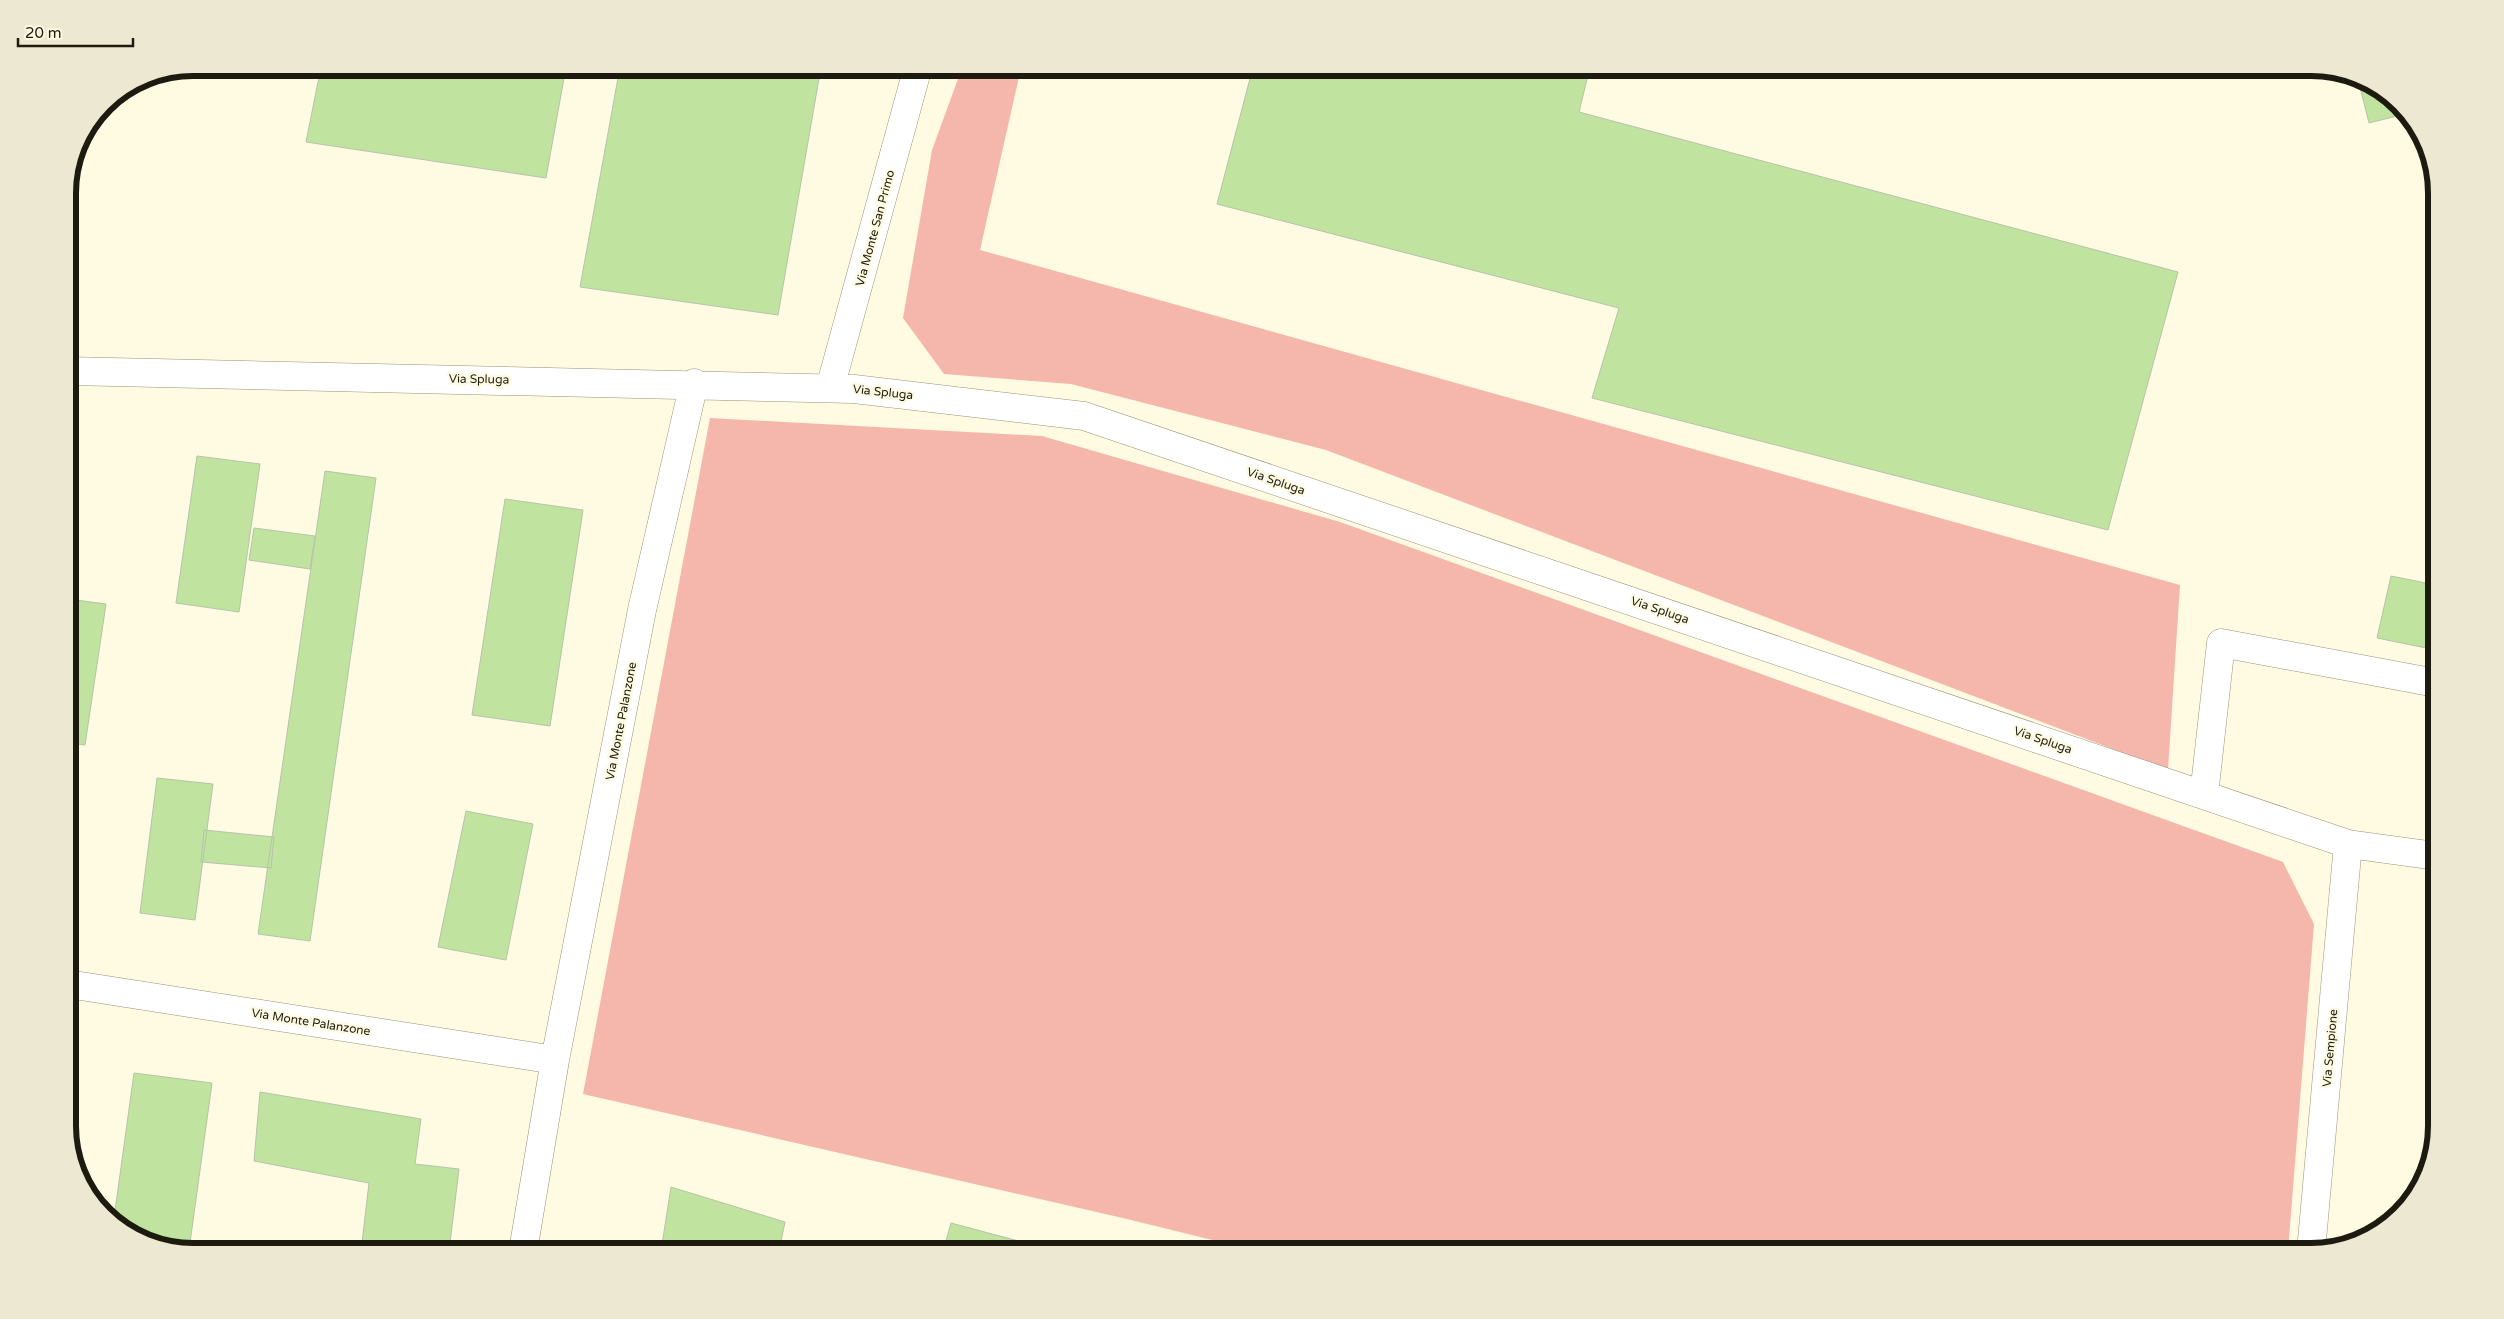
<svg xmlns="http://www.w3.org/2000/svg" width="2504" height="1319" font-family="'Varela Round',sans-serif">
<style>
.green{fill:#f5b7ac}
.building{fill:#c0e49f;stroke:#b5c3aa}
.lines{fill:none;stroke-linecap:round;stroke-linejoin:round}
.minor-casing{stroke:#999378;stroke-width:29}
.minor{stroke:#fff;stroke-width:28}
.labels{text-anchor:middle;dominant-baseline:central;stroke-width:5;stroke-linejoin:round;paint-order:stroke}
.street-label{font-size:12px;fill:#1d1b10;stroke:#fffae2}
.rim{fill:none;stroke:#1d1b10;stroke-width:6}
</style>
<rect width="100%" height="100%" fill="#fffae2"/>
<path class="green" d="M962,68H1021L980,250L2180,585L2168,770L1326,450L1071,384L944,374L903,318L932,150Z
M710,418L1042,436L1340,522L2283,862L2314,924L2288,1251H1257L1127,1219L583,1094Z"/>
<path class="building" d="M224,67H255L254,72Z
M321,67H566L546,178L306,142Z
M620,67H821L778,315L580,287Z
M1253,67H1590L1579,112L2178,272L2108,530L1592,398L1619,308L1217,204Z
M2358,79L2367,81L2405,114L2369,123Z
M197,456L260,464L239,612L176,603Z
M325,471L376,478L310,941L258,934Z
M505,499L583,510L550,726L472,715Z
M254,528L315,536L310,569L249,560Z
M2391,576L2436,585V650L2377,638Z
M68,599L106,604L85,745L68,743Z
M157,778L213,784L195,920L140,913Z
M466,811L533,824L506,960L438,947Z
M204,830L274,837L271,868L201,862Z
M134,1073L212,1083L189,1250L137,1238L114,1218Z
M260,1092L421,1119L415,1164L459,1169L449,1251H361L369,1183L254,1161Z
M671,1187L785,1222L779,1251H661Z
M951,1223L1056,1251H943Z"/>
<g class="lines">
<defs>
<path id="minor" d="M68,371L854,389L1084,416L2348,844L2436,856
M830,388L918,67
M2204,795L2221,643L2436,683
M68,984L555,1060
M523,1251L555,1060L642,610L694,383
M2311,1251L2348,844"/>
</defs>
<use href="#minor" class="minor-casing"/>
<use href="#minor" class="minor"/>
</g>
<g class="labels">
<g class="street-label">
<text transform="translate(875 228) rotate(-75)">Via Monte San Primo</text>
<text transform="translate(479 379) rotate(1)">Via Spluga</text>
<text transform="translate(883 392) rotate(6)">Via Spluga</text>
<text transform="translate(1276 481) rotate(19)">Via Spluga</text>
<text transform="translate(1660 610) rotate(19)">Via Spluga</text>
<text transform="translate(621 721) rotate(-79)">Via Monte Palanzone</text>
<text transform="translate(2043 740) rotate(19)">Via Spluga</text>
<text transform="translate(311 1022) rotate(9)">Via Monte Palanzone</text>
<text transform="translate(2330 1048) rotate(-85)">Via Sempione</text>
</g>
</g>
<path d="M0 0H2504V1319H0ZM193 76H2311A117 117 0 0 1 2428 193V1126A117 117 0 0 1 2311 1243H193A117 117 0 0 1 76 1126V193A117 117 0 0 1 193 76Z" fill="#ede8d1" fill-rule="evenodd"/>
<path class="rim" d="M193 76H2311A117 117 0 0 1 2428 193V1126A117 117 0 0 1 2311 1243H193A117 117 0 0 1 76 1126V193A117 117 0 0 1 193 76Z"/>
<path d="M18 38v8h115v-8" fill="none" stroke="#1d1b10" stroke-width="2.5"/>
<text x="25" y="38" font-size="15" fill="#1d1b10" stroke="#fffae2" stroke-width="4" paint-order="stroke">20 m</text>
</svg>
